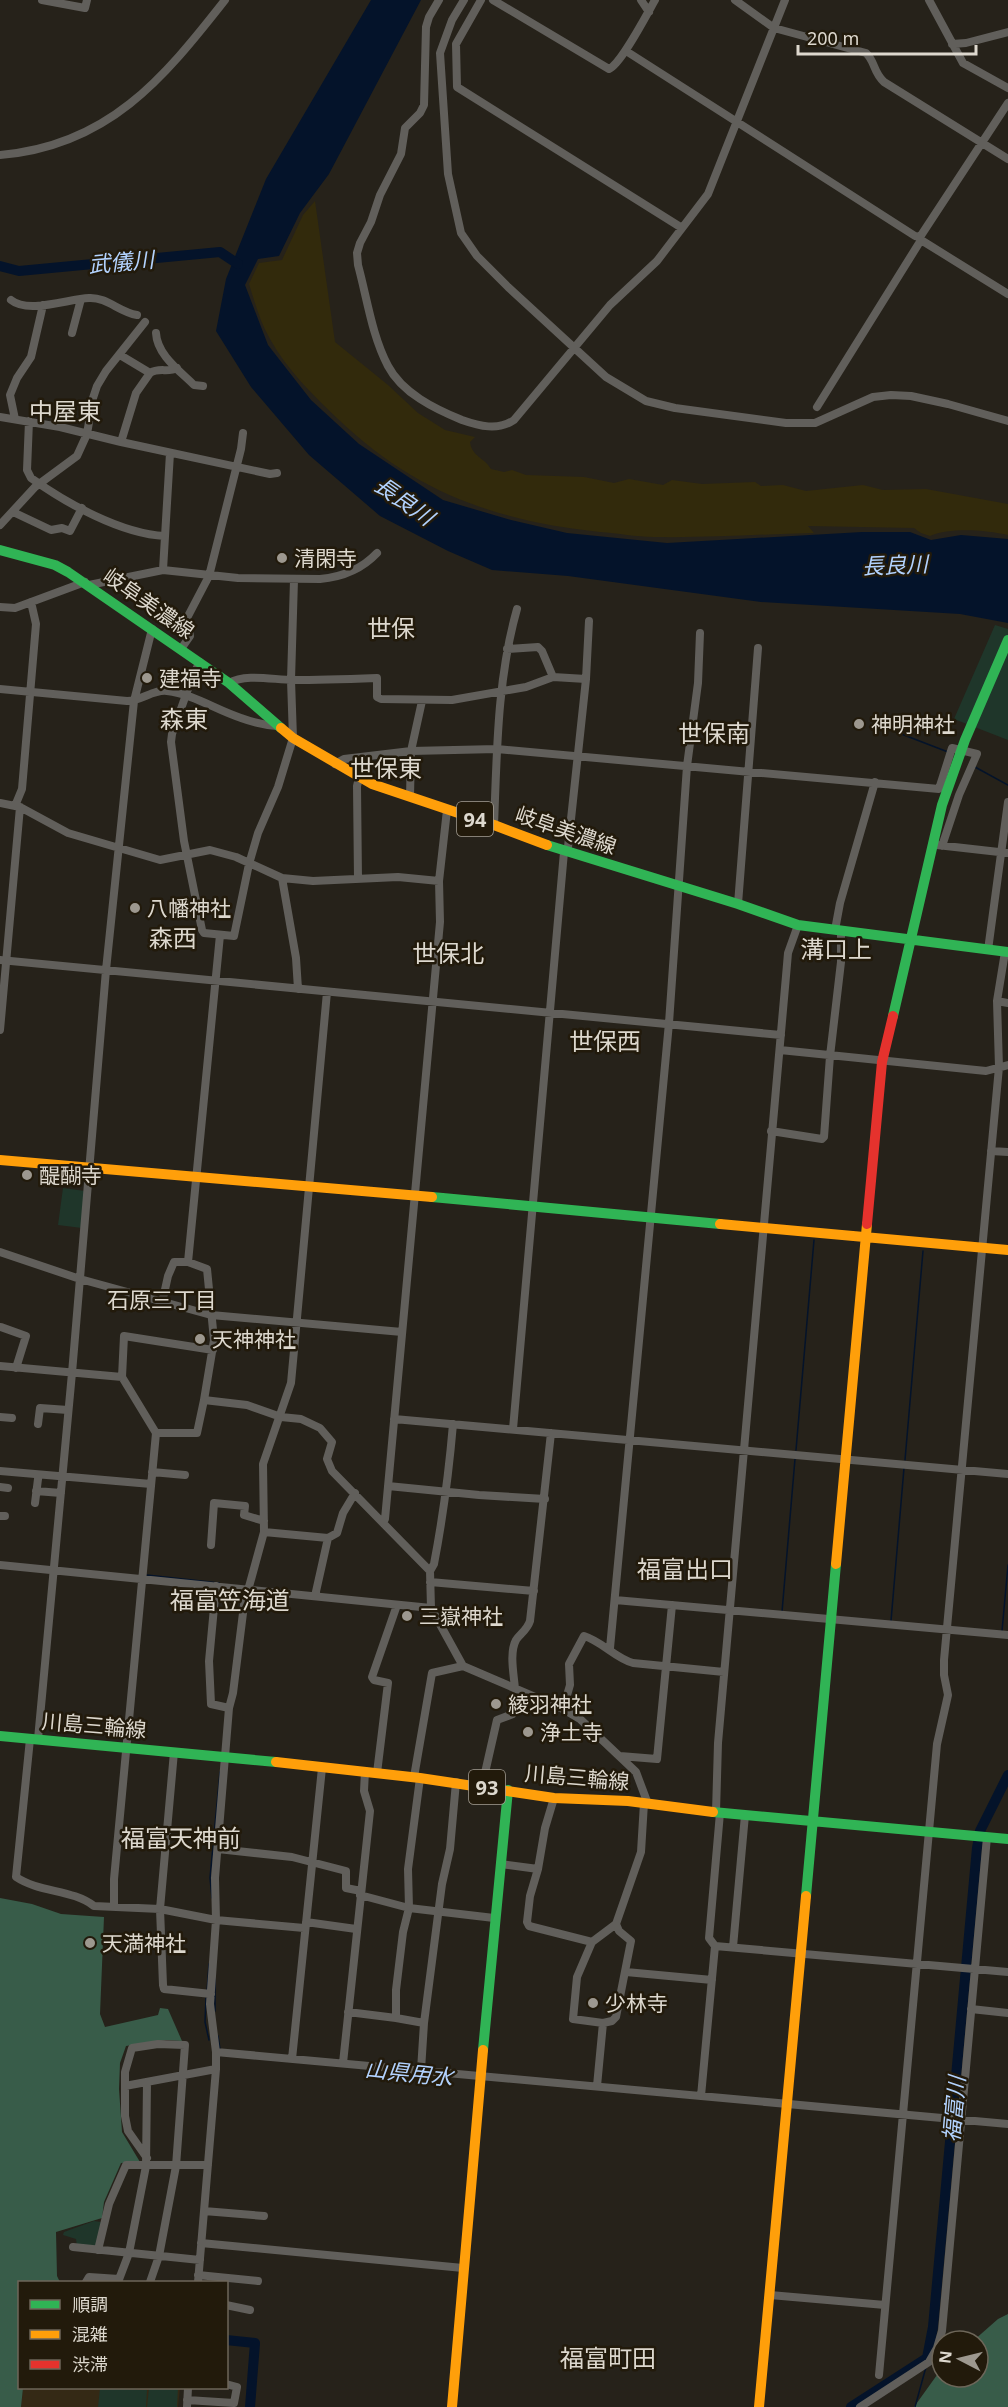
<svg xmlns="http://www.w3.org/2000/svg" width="1008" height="2407" font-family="'Noto Sans','Noto Sans JP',sans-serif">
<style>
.built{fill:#342915}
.green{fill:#1f362a}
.forest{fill:#385c49}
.sand{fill:#322a0c}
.water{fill:#04132a}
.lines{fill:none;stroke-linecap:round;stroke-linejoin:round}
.stream{stroke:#04132a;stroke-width:1.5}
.river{stroke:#04132a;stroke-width:10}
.street{stroke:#615f5b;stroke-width:8}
.fast{stroke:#30b455;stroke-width:10}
.slow{stroke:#ff9f0a;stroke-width:10}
.jam{stroke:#e5322d;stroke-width:10}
.poi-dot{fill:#9d988f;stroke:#221a0b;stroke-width:2}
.labels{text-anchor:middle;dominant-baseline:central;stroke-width:5;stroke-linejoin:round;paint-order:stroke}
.shield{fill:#221a0b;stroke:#a59f94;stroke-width:1.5}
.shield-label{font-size:20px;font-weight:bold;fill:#ddd8ce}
.poi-label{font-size:21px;fill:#ddd8ce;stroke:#221a0b;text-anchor:start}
.street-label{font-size:21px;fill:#ddd8ce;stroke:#221a0b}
.water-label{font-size:22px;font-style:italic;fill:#b2d2fe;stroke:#221a0b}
.neighbourhood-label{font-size:22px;fill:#ddd8ce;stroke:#221a0b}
.quarter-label{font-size:24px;fill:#ddd8ce;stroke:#221a0b}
</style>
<rect width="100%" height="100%" fill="#26221a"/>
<path class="built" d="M23,2388H180L178,2407H21Z"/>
<path class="green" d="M995,625L1008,629V740L954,719Z
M63,1188L85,1191L82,1228L58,1225Z
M94,2221L101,2222L97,2247L77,2246L76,2239L63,2235L64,2232Z
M100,2388L147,2390L146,2407H98Z
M149,2388H178L177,2407H147Z"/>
<path class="forest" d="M0,1898L32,1904L61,1914L104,1917L100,2014L105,2027L158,2015L160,2008L168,2009L182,2041L166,2040L126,2046L120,2063L119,2089L122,2132L140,2162L121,2163L104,2202L102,2218L56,2232L57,2276L60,2282H20V2388H23L21,2407H0Z
M1008,2314V2407H914L942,2368V2377H978V2341H973L998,2319Z"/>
<path class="sand" d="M315,201L335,342L388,385L418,413L445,430L475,437L470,442C472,457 484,457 491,469L504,472L512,470L526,475L584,477L614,483L629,479L663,485L672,480L702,484L755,482L761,486L783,485L806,491L863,485L883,490L926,489L1008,504V535C986,530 951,527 930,536L921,533L914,528L808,526L814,533C761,534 707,538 654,537C636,537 618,533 600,532C496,521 414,492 338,419C313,395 287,370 270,339C260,322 255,303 249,284L259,263L282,260L303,215Z"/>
<path class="water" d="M371,0H421L329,174L300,213L279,256L258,259L245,285L268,345L311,400L359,444L443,500L511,520L567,533L667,543L862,532H910L931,540L961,535L1008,539V623L960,614L761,602L568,576L492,570L448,551L380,516L309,455L251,387L216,331L226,279L266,179Z"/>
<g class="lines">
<path class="stream" d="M891,730L948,752
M975,767L1008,785
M796,1450L814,1240
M905,1460L923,1251
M147,1575L219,1583
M782,1612L795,1459
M891,1621L904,1468
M1002,1631L1008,1565
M212,1898L210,1878L220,1772
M207,1992L209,1964
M206,1998L205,2022L209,2040
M215,2011V1979
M218,2036L220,2049
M915,2407L926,2367"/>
<path class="river" d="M0,266L19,271L220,252L238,264
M226,2340L255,2343L250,2407
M851,2407L927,2358L933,2327L977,1848L980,1831L1008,1775"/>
<path class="street" d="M42,0L85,8L87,0
M439,0L429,17L426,27L424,105L420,113L405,128L401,154L380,195L371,222L360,243L357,253L358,265C367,298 372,336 388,366C402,393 435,409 462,420C479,426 498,431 514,420L610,305L657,261L708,194L785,0
M464,0L452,20L440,53L448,174L461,233L477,256L508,287L606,377L646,401L675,408L786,423H815L873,397L891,395L911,396L948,404L1008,421
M481,0L456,44L457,87L682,228
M493,0L609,69C621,64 647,14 655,0
M641,0L649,12
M735,0L774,28L866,53C875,61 873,72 884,82L1008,159
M929,0L963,63L1008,88
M952,44L966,43L1008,32
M626,51L915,236L920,237
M0,155C108,146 163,79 225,0
M920,237L1008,103
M921,240L1008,294
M11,300C28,314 68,299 89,298C107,297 119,312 137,315
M72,333L81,299
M156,333C157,355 180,371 194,385L203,386
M120,355L150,373L136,393L121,442
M150,373C159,367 168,373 177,368
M817,407L921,240L920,237
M0,417L60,427L121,442L270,474L277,473
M15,419L10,395L17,378L31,357L43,305
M29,421L27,470L31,478C66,503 121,534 165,536
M13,512L51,530L62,528L70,531L82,508
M0,525L35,487L77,456L87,434L93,398L97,386L106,371L145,322
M163,570L170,453
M89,585L163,570L238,578L320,579C342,577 362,569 377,553
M0,607L15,608L85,582
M181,649L190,636L187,618L209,576L241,449L243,433
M507,649L538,647L542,651L553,677
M200,662L193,675L172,734L171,742L184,841L202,930L204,933L234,936L249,864L258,833L278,787L293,738L291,680L294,580
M586,679L589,621
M229,683C246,673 274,680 293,680C321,680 349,679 377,678V697L381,699L452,700L526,687L553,677L586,679L568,847L564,852L513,1429
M0,689L127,701C141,701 154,689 167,691C193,694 216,710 241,718C252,722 265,725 277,726
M335,764L344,759L411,751L497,749L939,789L952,748L977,754L959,795L942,846
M410,797L411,751L422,701
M0,803L20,807L68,833L160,860L210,850L236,857L282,878L313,881L398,877L439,881
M15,806L22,789L36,624L31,602
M494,825C497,752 497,680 517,609
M937,845L1008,853
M282,878L296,958L298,989
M358,879L357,786L359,778
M738,904L758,648
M835,930L840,903L875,782
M988,950L1008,802
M0,960L781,1035
M997,1001L1008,1003
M0,1030L20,807
M780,1050L986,1071L1008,1065
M771,1131L822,1139L824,1137L830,1056L841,962V931
M991,1151L1008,1152
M0,1252L80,1279L211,1315L402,1332
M188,1262L220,935
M162,1303L168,1276L174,1262H188L207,1269L214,1340L204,1400L247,1405L281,1417L301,1419L320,1428L332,1442L327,1459L332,1471L430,1571
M1,1327L26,1336L16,1368
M0,1366L122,1377L156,1433L114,1879V1907
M122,1377L124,1336L213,1350
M0,1417L12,1418
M394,1419L1008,1474
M38,1424L40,1408L68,1410
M453,1424C449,1471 443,1517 434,1564L430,1571L431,1608L463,1666L563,1709L580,1719L636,1772L648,1804
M156,1433H197L204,1400
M0,1471L151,1484
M152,1472L185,1475
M388,1486L479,1495L545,1499
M0,1487L8,1488
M36,1491L61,1493
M35,1503L38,1479
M0,1516H5
M383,1522L385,1519L440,922L439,881L447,810
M264,1532L328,1538
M211,1545L214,1503L245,1506L244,1515L264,1521
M0,1565L431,1608
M430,1582L534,1591
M216,1586L209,1661L211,1704L229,1708
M315,1596L328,1538L337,1533L343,1513L355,1493
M615,1600L1008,1635
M610,1648L669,1023L687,766L698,683L700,633
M515,1689C514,1675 509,1653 516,1640C521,1633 527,1630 530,1621L551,1433
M563,1709L570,1685L569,1664L584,1636C603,1642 615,1658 633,1663L724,1672
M30,1739L16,1877C40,1893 72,1889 94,1906L160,1909L216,1920L304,1928
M38,1739L72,1373L106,970L134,701L152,629
M174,1752L160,1909L163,1985L164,1989L211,1994
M620,1756L657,1759L672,1605
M377,1773L388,1683L374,1680L372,1677L397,1605
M414,1777L432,1673L463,1666
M420,1778L408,1869L409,1908L403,1932L396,1990V2018L424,2023
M482,1786L497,1720L513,1714L522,1692
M716,1812L718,1743L786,976L788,953L798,925
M218,1849L292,1857L346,1871V1888L361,1891
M500,1864L538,1869L545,1828L554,1798
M538,1869L530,1896L527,1922L529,1926L592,1942L616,1924L641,1852L644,1803
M360,1895L409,1908L494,1918
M306,1922L356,1929
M592,1942L577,1977L573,2019L603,2023
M715,1946L1008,1972
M733,1947L745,1815
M626,1972L712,1980
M971,2009L1008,2013
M348,2012L396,2018
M216,2052L1008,2124
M292,2059L322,1768
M343,2063L370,1811L364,1791L365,1771
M421,2070L424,2023L442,1884L450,1849L456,1782
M125,2086L216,2069
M597,2086L603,2023L612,2021L616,2017L631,1941L619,1931L616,1924
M701,2096L715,1946L709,1938L720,1813
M147,2158L128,2131L125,2116V2072L132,2048L158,2044L185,2045L176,2166L159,2256L150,2282
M204,2211L264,2216
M201,2243L463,2268
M73,2247L200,2260
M98,2250L109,2204L126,2165H208
M198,2275L258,2281
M86,2282L89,2277L119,2279
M118,2282L129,2253L146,2166L147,2082
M198,2282L216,2069V2052L210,2004L216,1920L215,1878L229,1708L233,1693L244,1605L264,1532L263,1464L291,1383L327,992
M770,2295L885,2305
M226,2305L250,2310
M879,2375L937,1744L948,1695L944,1675V1660L999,1067L997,1001L1005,952
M187,2400L234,2403L237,2387L226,2384
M187,2407L188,2388
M860,2407L929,2362L937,2348L942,2331L987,1837"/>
<path class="fast" d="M0,550L55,565L68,572L229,683L281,728
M547,845L738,904L798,925L1008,952
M893,1016L942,805L965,740L1008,640
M432,1197L720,1224
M0,1736L276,1762
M713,1812L1008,1839
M806,1896L836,1564
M483,2050L508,1790"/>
<path class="slow" d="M281,728L293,738L372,784L494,825L547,845
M0,1160L432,1197
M720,1224L1008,1250
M836,1564L867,1224
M276,1762L420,1778L554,1798L628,1801L713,1812
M452,2407L483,2050
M759,2407L806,1896"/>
<path class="jam" d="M867,1224L882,1062L893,1016"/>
</g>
<g class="poi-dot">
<circle cx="282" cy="558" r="6"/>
<circle cx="147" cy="678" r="6"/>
<circle cx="859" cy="724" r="6"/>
<circle cx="135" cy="908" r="6"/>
<circle cx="27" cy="1175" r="6"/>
<circle cx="200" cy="1339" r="6"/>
<circle cx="407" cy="1616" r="6"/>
<circle cx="496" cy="1704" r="6"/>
<circle cx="528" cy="1732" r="6"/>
<circle cx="90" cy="1943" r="6"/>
<circle cx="593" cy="2003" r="6"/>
</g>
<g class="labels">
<g class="shield">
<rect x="457" y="802" width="36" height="34" rx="4.5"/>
<rect x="469" y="1770" width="36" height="34" rx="4.5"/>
</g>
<g class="shield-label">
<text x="475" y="819">94</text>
<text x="487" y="1787">93</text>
</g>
<g class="poi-label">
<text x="294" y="558">清閑寺</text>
<text x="159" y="678">建福寺</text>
<text x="871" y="724">神明神社</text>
<text x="147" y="908">八幡神社</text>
<text x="39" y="1175">醍醐寺</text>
<text x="212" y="1339">天神神社</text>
<text x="419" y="1616">三嶽神社</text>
<text x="508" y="1704">綾羽神社</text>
<text x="540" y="1732">浄土寺</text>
<text x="102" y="1943">天満神社</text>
<text x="605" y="2003">少林寺</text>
</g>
<g class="street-label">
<text transform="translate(149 603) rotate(35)">岐阜美濃線</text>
<text transform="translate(566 830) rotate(19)">岐阜美濃線</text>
<text transform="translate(94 1725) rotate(5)">川島三輪線</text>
<text transform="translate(577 1777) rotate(5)">川島三輪線</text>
</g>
<g class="water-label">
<text transform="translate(121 261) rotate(-5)">武儀川</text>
<text transform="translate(405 500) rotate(35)">長良川</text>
<text transform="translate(895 564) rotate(-2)">長良川</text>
<text transform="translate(409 2072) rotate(6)">山県用水</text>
<text transform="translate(953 2109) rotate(-85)">福富川</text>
</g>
<g class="neighbourhood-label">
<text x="162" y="1299">石原三丁目</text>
</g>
<g class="quarter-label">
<text x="65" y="410">中屋東</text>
<text x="391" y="627">世保</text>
<text x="184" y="718">森東</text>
<text x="714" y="732">世保南</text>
<text x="386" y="767">世保東</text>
<text x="173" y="937">森西</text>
<text x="836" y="948">溝口上</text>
<text x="448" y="952">世保北</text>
<text x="605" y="1040">世保西</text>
<text x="685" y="1568">福富出口</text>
<text x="230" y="1599">福富笠海道</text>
<text x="181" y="1837">福富天神前</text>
<text x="608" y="2357">福富町田</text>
</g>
</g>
<rect x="18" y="2281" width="210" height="108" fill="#221a0b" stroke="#6d6659" stroke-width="1.5"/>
<rect x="30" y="2300" width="30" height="9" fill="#30b455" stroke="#6d6659" stroke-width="1.5"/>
<text x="72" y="2311" font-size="18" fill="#ddd8ce">順調</text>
<rect x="30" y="2330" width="30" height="9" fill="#ff9f0a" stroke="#6d6659" stroke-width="1.5"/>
<text x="72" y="2341" font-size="18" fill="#ddd8ce">混雑</text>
<rect x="30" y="2360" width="30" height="9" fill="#e5322d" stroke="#6d6659" stroke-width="1.5"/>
<text x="72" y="2371" font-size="18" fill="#ddd8ce">渋滞</text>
<g transform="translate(960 2359) rotate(277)"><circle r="28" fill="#221a0b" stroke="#6d6659" stroke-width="1.5"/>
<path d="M0-4.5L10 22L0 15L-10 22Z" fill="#9d988f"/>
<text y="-9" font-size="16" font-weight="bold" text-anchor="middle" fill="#ddd8ce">N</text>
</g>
<path d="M798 45v9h178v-9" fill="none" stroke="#ddd8ce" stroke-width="3"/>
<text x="807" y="45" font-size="18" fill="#ddd8ce" stroke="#221a0b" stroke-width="4.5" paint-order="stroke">200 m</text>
</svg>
